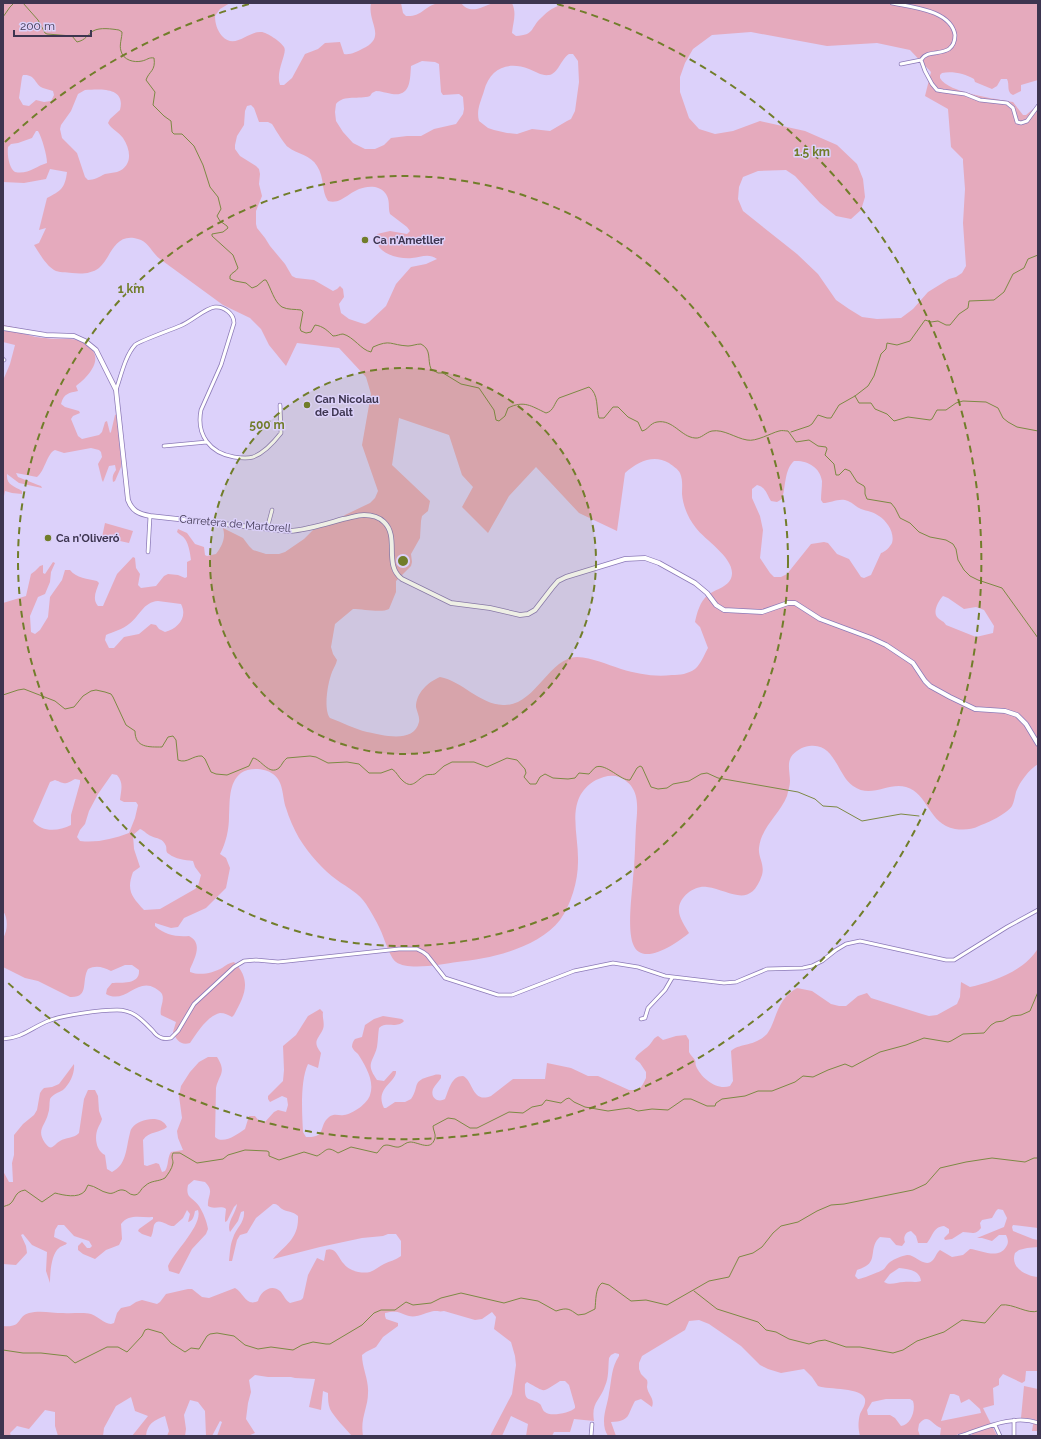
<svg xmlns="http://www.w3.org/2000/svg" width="1041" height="1439" font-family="Raleway,sans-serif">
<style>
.green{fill:#e5aabd;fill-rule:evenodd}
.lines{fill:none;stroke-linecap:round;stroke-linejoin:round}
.stream{stroke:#7d8944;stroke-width:1}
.minor-casing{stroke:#8c7ab8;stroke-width:4.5}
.major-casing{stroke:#8c7ab8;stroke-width:5.5}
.minor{stroke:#fff;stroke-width:3}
.major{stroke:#fff;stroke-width:4}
.ring{fill:none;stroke:#717d2a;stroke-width:2;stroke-dasharray:7 5}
.poi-dot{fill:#717d2a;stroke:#dcd1fa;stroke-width:1.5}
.labels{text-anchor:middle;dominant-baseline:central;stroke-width:3;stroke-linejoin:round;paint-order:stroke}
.poi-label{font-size:11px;font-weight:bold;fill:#3d3550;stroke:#dcd1fa;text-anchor:start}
.street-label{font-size:11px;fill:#3d3550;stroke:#dcd1fa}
.centre{fill:#717d2a;stroke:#dcd1fa;stroke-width:2}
.ring-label{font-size:12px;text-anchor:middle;font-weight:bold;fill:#717d2a;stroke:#dcd1fa;stroke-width:3;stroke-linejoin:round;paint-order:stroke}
</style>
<rect width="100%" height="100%" fill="#dcd1fa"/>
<path class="green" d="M3,3H230L220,9L215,16C215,23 217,30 222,36C235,50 248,31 261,32C267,32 281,42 284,47C288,53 275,71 280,85H284L292,78L305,54L318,49L325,43L340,42L344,54C351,55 356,52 362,49C388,37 367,23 371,3H401L403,13L406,16C421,17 423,8 435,4C443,1 453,3 461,3C470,15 482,7 493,3C498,2 506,3 512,3C517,14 513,22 512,33L516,36C535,35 530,28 541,18C549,10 554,7 565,3H1038V80L1021,85V91L1013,95C1006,92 1010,85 1007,79H1001L997,86L992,89L975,82L974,79C965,74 953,71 942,73L940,75V78C948,93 997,99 1013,102L1023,115H1026L1033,109H1038V764C1029,770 1020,781 1016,792C1015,796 1014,802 1012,806C1007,814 987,823 979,826C971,830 963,830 955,829C928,824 929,794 906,787C888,782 871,799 853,786C837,775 835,742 809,746C802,747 795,751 791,757C787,764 790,773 790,781C790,786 788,791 787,796C780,814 761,827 759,848C758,857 765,865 762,875C750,910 730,890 707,887C695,885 680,896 679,908C678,917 685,926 689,933C677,943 642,968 633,944C627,928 632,894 633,878C635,861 635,843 636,826C637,814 639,799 633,789C631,784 624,779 619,777C611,774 603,777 596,780C564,798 579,833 578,862C578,881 571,905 560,920C538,948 490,959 457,962C443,964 408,971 396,962C390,958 384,937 380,929C376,920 371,912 366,904C359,893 348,888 337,880C323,870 309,854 299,838C294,829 289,818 286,808C282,796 284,782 273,774C265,768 249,767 241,773C228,783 230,803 229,817C229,829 226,843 220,854L226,858L230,868L226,888L206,908L184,918L178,927L171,928L155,923V926C165,935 176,937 189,936C203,943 195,958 190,969V972C200,976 213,973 222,968C226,965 229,963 234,962C252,980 245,995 234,1015L232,1017C228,1015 225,1013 220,1013C207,1016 197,1033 190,1043C181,1046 176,1040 173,1032L176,1022L161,1015C159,1008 165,1001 162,994C161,992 158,990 155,988C137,977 125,1005 106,994L107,989L112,983C122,982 140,985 139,970L132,965H125L111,971C103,967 96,965 88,969C81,981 90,998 70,997L38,981L25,978L3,967V938C8,930 8,918 3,911V603L26,596L31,574L35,571L40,566L43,565V573L45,574L53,562L55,563L51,572L50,582L45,594L38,597L30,616L31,632L35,634L40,630L48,617L50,597L62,580L65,570H70C76,578 88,579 97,581L99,583C96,591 92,599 98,606H103L117,574L133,557L135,558L136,568L140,574L138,585L141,588L156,586L164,576L168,574L178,575L185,578L187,577V562L191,560C190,553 189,545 185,539C183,536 180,535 177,532L178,529L187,533L195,544L204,547L205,555L207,556L216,554C222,546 226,538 223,528L243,538L249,546L253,550L266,554H279L285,552L304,539L313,530L334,523L345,515L370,503L375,498L378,491L362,445L371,394L366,377L339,348L297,343L286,366L269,345L261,329L250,318L223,305L160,259C152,253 148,241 138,239C114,232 111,258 99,268C91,274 81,274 72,273C66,272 59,273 54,270C46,265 39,253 34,245L39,243L46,228L39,230L47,198C61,191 65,188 67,172L50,169L46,179L24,183L3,182ZM751,32L827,46L877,43L910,50L931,72L925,96L948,109L951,147L963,159V162L965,189L963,223L966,266L962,273L956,277L949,279L928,292L913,309L901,318L877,319L862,317L849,309L836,300L818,274L797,254L743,211L738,199L739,187L743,177L758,171L786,170L795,176L820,203L836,216L851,219L861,210L865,197L863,179L857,164L837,145L805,131L760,121L733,131L715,134L699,129L689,118L680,92V77L685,63L693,49L712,35ZM569,54H573L578,61L579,82L575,111L571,119L567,121L550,131L532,129L517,134L507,133L494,130L488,128L479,121C476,110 481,101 484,91C490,68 508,61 529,69C536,72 542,76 549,75C558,74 561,59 569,54ZM422,61L435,62L439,64L441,92L443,95L459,94L463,97L464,109L463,114L456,124L434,129L421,136H407L391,138L384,145L375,149H365L353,143L343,132L336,121L335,112L336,104C344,94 359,100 370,96L372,93L376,91C381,91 386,93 392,94C411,97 410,79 411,66ZM23,75C36,74 34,84 43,88C46,89 50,90 53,91L54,95L51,101L44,102L36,100L29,106L23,105L19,98L22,77ZM85,90C101,89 126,87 120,110L110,119L108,123C111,129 119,132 123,138C131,150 133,166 117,172C113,173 109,173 105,174C99,177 94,180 88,180L85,177L77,153L62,138L60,129L61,125L71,111L78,94ZM251,105L254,108L259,122H268L272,124C275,129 285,145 288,147C297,154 311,155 317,166C325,178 321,191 328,201C344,206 352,184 375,187C380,188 385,191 387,196C390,202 388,208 390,214L407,227L410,231L407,234L390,231L377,234C377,238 377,243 379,247C386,256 402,259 412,258C421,257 429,253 437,259L426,264L411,267L396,284L386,306L369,322L365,324L361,323L349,319L341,313L339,304L344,297L343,289L340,286L337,289L333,291L314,280L296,278L292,276L285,264L270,246L265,238L257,228L256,224V211L262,196L259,184L260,174L259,169L256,166L240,156L235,149V145L237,136L244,125L245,111L247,106ZM36,131H38C42,138 47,155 47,163C36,166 28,175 15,172C9,168 7,155 8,147L11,144L18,143L32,138ZM399,418L449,435L462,475L473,487L462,507L488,533L509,496L536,467L579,513L617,531L625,473C638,462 653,454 669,463C673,466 678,469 680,473C683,480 682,487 682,494C683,506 688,518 696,528C705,540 733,557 732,574C731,587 715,589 708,595C700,601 697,613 695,622L700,627L708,648C704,655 701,664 695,669C688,674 680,675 672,675C654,677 638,674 621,669C606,664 593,658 577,657C549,657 535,707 503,705C479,704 462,681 440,677C428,682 416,693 416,707C417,712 420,717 419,722C414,744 382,735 367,732C354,729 342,722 330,718C323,709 328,682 332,672C334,667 336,665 337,660L333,654L331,647L335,624L353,609C363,609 382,613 389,609L396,592V581L411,566L412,562L411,554L420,538L421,521L422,516L428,511L430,501L392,465ZM794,461C807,460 820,467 822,481C822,487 821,494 821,500L823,503C831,503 840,497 848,501C853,503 856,507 861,509C867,511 874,512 879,516C887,521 895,533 892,543C890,547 885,552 881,553L871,575L864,578L861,577L849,559L837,554L828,543L824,542L811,544L787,574L781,577H774L770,573L760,558L763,530L760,516L752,498V489L757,485C766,487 767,495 771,501L777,502L782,499C786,487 784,470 794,461ZM943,596L948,598L964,609L976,607L984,610L994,626L993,633L976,637L946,625C944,621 941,621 938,618C932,613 938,601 943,596ZM158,601L181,604C188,617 178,629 165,632L159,629L156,625L151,624L139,634L124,637L114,648H109L105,640L106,635C113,632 123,629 129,624C140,616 143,602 158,601ZM112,774L117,775C124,783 121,790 120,800L124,802H136L138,805L135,818L129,833C113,839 97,843 80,841L77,837L80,830L85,824L89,811L98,794ZM75,779L80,780V783L71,815V825C59,831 42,833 33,821L50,782L55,780C66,784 64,785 75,779ZM140,829C145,831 146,834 151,836C157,839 163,838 166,846C167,849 165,852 169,854C175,859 185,860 193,861L195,867L201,875L198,886L195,889L160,909L144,910C132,897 126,891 133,872L140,867L134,849L133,835Z
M3,325L18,328V332C26,334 36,338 45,338C57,340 70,337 82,341C84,342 87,345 89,347C105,359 87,378 76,386L78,391C69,393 64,393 61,404L65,407L79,411L80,413L73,416L71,419L78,436L82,439L99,435L102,432L105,422L107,421L110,433L111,432L115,415L117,414L121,461V467L115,481L113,482C112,477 113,474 116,470L115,465L109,466L103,482L102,480L98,464L102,457L101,452L99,450L91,448L64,453L55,450C47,453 45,471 37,477L16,473L18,477L38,485L41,486L42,488L19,483L7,474C6,485 14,486 22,491V494L12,493L5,491L3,501V378H4L10,364L15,345L3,342Z
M105,523L133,531L129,543L102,537Z
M1038,948V1228L1013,1225L1012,1227L1013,1231L1033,1239L1038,1240V1247L1027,1248L1019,1250L1015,1253C1010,1267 1025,1276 1038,1277V1371H1026L1025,1381L1022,1383L1003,1374L999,1379V1385L993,1388L994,1405L983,1408L997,1436H972V1430L953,1436H940L941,1428C932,1425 928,1412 919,1424L918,1430L920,1436H860C858,1429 858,1421 860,1414C862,1409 866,1405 865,1399C862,1387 829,1390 818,1386L812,1377L804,1369L781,1373L768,1369L760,1365L741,1346L709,1324L699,1320L689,1321L685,1330L642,1356L639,1363V1369L641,1374L647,1380C648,1383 647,1385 647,1387C648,1395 655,1398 652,1407L641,1399L635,1401C627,1415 631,1421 611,1422L616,1436H608C605,1431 604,1427 604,1421C604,1412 608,1402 609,1393C612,1379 611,1368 619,1356V1354L615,1353L611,1355L609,1358C608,1367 609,1378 605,1386C600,1401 591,1402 594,1421L574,1419L570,1432H554L552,1436H526L528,1424L511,1416L502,1436H490L512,1394L516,1365L515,1356L511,1342L494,1329L496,1317L492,1312L482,1319L475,1320L444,1311C440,1312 438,1311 434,1311C427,1312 417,1318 409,1316C399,1313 398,1310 385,1313V1316L386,1319L398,1323V1326L383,1337L376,1347L366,1352L362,1355C362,1368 369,1380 368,1393C368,1408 360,1418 363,1436H352C346,1429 334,1417 330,1409C328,1404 328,1399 328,1393L323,1391L321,1410L309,1407L315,1379L295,1378L291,1377H268L255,1375L249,1380L251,1392L248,1403L246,1419L255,1433L248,1436H217L222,1422L220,1421L212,1436H206L205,1411L198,1402L190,1400L184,1415L186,1429L185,1436H167L169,1431L165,1416C154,1420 147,1424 146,1436H132L148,1416L135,1411L131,1397L116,1406L104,1428L103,1436H58L55,1426V1412L45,1410L29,1429L17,1426L10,1433L11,1436H3V1326C23,1328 16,1317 29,1313C40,1310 52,1313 63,1313C72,1314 83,1312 91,1314C99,1317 103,1323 111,1324L114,1323L117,1313L121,1308L130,1306L136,1302L142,1300L157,1304L160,1302L166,1294L188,1289H192L202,1297L209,1298L235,1288C244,1293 246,1307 258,1301C260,1292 271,1283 280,1291C284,1295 285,1300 290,1303L301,1300L303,1298L308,1275L317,1258L324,1261L326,1250C336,1246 338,1258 344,1264C349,1271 362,1274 370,1272C375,1270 380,1266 384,1264C390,1261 396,1260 401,1256V1241L396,1234H388L383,1236L362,1238L320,1247L273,1259C285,1245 299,1239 298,1216C293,1211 287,1212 282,1209C278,1206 278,1204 273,1204L256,1218L247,1233L240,1235L237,1240L232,1261H229C230,1253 230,1245 233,1238C236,1228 245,1223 244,1211L241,1212L238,1221L230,1232C226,1223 236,1213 237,1204L234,1207L227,1221L225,1222V1218L226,1209C221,1205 214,1210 208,1206C207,1195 215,1192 205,1182L194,1180L188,1185C185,1199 193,1197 199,1206C203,1212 207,1222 208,1229L206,1234L192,1249L179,1274L169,1271L168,1266C175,1251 203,1225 198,1210L195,1211C194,1216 193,1221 188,1222L190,1214L187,1210L183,1218L174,1226C168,1227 158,1216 154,1225C153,1229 153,1233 151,1237L142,1234L138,1231L139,1229L153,1219V1217C142,1218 129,1213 121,1224L122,1239L119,1245L106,1250L95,1259L83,1254L78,1250V1246L82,1242L87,1248H90L92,1246L89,1241L74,1236L64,1225H58L55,1230L54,1237L67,1243C65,1246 62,1245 59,1248C51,1254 50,1274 50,1283L46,1271L47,1252L32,1245L23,1234L21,1235L26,1246L27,1253L16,1265L3,1264V1171L9,1182H13L12,1163L14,1155V1135L23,1124L34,1115L37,1110L40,1093L42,1090L44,1088L52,1087L59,1084L74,1064C75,1073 70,1084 63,1090C58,1093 53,1094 50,1099C49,1104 50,1109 48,1114C45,1126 36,1130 45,1143C52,1152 53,1145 60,1141C66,1137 73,1139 79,1133L84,1099L88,1090H95L98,1096L99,1111L102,1119C101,1123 99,1125 98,1128C94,1137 96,1151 105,1155L107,1169L112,1172C126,1165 126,1150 129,1137C130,1134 130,1130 132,1128C139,1119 161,1114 167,1127C160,1133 149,1131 143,1140L144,1165L147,1166L156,1163L159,1164L162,1172L165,1171C169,1165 167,1158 171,1152L183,1150L178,1138L177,1131L182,1118L179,1096L181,1086L190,1072L199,1062L208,1057H217C227,1073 219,1074 216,1088L215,1137C223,1145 238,1134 245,1129L249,1116H255L259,1121L265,1122L274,1112L278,1110L286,1112L288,1105L287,1098L282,1096L270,1102L268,1099V1096L283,1081L284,1070L283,1046L296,1035L308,1016L320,1009L323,1012C322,1017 325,1024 323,1029C318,1040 312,1041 321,1053L318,1068L308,1064C300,1081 302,1113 303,1132L306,1137C327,1138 318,1126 329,1117C335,1113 338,1116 344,1115C353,1114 368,1103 370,1095C375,1081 365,1065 358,1054C356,1052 353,1050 352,1047C352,1044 353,1041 355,1039L362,1037L365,1025L374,1019L383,1016L402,1019L404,1021C397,1029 386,1021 379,1028C378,1034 378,1040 377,1047C373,1063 365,1063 377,1080L384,1081L393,1071H396C397,1082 374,1088 384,1108H386L395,1102H405L411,1099C420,1086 411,1081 431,1076C435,1075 436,1074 441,1075V1078C439,1081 435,1085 433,1089C430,1098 438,1103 445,1099C449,1090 451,1076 463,1076C473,1080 472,1104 491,1096L513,1079H545L547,1063L571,1068L588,1076H598L629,1090H635L641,1087L643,1084L646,1078V1072L640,1063L635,1059C637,1053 647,1049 651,1043C654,1039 654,1038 658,1036L663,1040L676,1036L686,1035L689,1040V1052C690,1055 693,1057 695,1060C696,1062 695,1064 696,1066C701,1078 717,1091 730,1086L733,1081L731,1051C739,1043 754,1047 767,1034C770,1030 772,1025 774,1020C779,1006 784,995 797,988L812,991L831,1004L839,1006H846L858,996L867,993L871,998L922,1014L929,1016L937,1015L957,1004L960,997L961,982L970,987C993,982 1026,970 1038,948ZM998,1209L1003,1210L1007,1218L1004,1227L977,1238H982L992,1241L999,1235H1006C1008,1239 1009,1243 1006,1247C998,1260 981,1250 970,1249L963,1255L952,1257L940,1250C936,1253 936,1257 933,1260C925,1269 915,1254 907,1255C902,1256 894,1259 890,1262C887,1264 886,1267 884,1269C882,1271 862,1279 858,1279L855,1276L857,1270C859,1269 863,1268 866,1266C877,1260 869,1246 880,1237L890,1238L896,1245L902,1246L905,1242C903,1238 905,1232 911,1231L916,1236L918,1243H927C933,1236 933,1227 944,1226L949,1229V1233L944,1238L945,1240L952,1239L963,1232C971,1232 975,1236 981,1228L980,1223L982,1220L992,1218L996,1211ZM899,1268C908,1269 920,1270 921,1281C915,1283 910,1281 904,1282C896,1282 891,1286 884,1282L890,1274ZM560,1381H565L569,1385L575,1406V1408C570,1413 550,1417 545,1412C542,1410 542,1406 540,1404C529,1396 524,1404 525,1384L527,1382C547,1393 541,1393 560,1381ZM950,1394H954L959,1396L961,1403L969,1399L980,1409L981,1413L941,1421ZM886,1399H910L913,1401C916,1410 911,1425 901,1426L895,1418L890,1415H868L867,1410L872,1402Z
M1024,1386L1038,1389V1431H1032L1034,1419L1021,1418Z"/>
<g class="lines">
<path class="stream" d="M23,3L38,20L45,33L47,34L72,36L77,42C86,40 87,35 93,31C100,27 112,29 119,30L122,32C122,38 119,45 121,51C123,60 134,63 142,61C147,60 149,57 154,58C156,71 149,71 146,80L155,92L153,105L164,116L171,121L172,132L174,134H182L194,146L203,165L210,187L218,197L221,209L217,216L220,221L227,226L228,228L223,232L212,234V236L233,255L238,268C236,272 232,272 230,276V279L235,281L246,283L252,288L257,286L264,280H266C271,288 274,302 282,307C288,310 295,309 301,310L303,312L300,328L301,331L306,333L311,332L315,325C323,326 328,331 333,336C337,336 340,334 343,334C354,337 361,350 371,352L373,347C391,339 390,345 408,346C412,346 416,344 421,344C432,350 427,359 431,369L438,373H443L461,384L479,388L494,410L496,420L499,421L505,416L508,408C524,400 531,406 546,413C554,411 554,403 559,398L589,387C599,394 596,409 599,418H604L613,407H618L628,417L638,422L642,431C648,430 650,423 657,422C673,419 681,437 695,438C701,439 706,432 712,431C724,429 735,438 747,440C756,442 771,433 779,431C782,430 785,431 788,431L796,442L809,440L818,446L826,447L827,449L825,455L834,464L836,475H839L845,469L850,471L857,482L864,486L865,488V494L867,499L891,503L895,508L900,518L910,523L919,532L930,537L946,540L953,544L956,549L958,560L964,570L970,576L978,580L1002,588L1038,638
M3,17L10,7L14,3
M855,396L859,403H871L875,409L887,414L894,421L908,417L930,420L932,419L937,410H946L956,403L963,401L986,402L998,408L1003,418L1008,422L1017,427L1038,431
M791,432L809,426L812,424L818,415L827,418H831L839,405L855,396L868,386L874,376L881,354L886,349L887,343L897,345L910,341L925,320L931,322L938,321L946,325H950L959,314L968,308L969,301L994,300L1004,292L1013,274L1024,268L1028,259L1038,255
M3,695L18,690L24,689L55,701L65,709L74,707L83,696L91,691L96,690L105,692L111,694L113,697L126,725L135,731C135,748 149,747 162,747L168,737L173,736L176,740L178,760C187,764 193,755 202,756L205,759L211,772L216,774L227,775L249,766L253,758C261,759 269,776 279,768C282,765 283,761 287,758L310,756L316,757L328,763L347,762L359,764L369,773H381L392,769C397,772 398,777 403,781C413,790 417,779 426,775C428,774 432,775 435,774L444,766L452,762H474L487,767L507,758L517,760L525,769L526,773L524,777L530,784H536L540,777L545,774L553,778L568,779L575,778L579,773L589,774C591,772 594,768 596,767C606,763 621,781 630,780L637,768L640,766L642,767L651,787L658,789L667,788L673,784L689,781L701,774L707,773L718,778L798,792L815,799L823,806L837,807L862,821L901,814L919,816
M3,1207C4,1206 9,1205 10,1204C16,1199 14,1192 25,1190L42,1202L55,1193C63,1195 78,1199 85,1191C86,1189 87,1187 88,1185C96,1186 101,1192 108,1193C114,1195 117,1189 123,1190C127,1190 129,1195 134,1195C140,1195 140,1189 145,1186C151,1180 158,1182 165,1178C168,1174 172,1169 173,1163C173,1159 171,1158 173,1153H180L197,1163L223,1159L228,1155L245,1150L267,1151L269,1152V1156L279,1160L304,1152L317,1156C327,1151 326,1145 338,1153L351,1147L377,1153C379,1151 381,1148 383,1146C388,1143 394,1148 399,1147C403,1146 406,1142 410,1142C419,1142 431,1152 435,1138C436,1134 433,1130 433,1126L448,1118L455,1119L470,1128H477L509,1112L523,1113L532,1107L542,1105L546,1100L561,1103L566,1099L569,1098L574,1102L585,1107L608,1111L629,1108L638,1111L652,1109L668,1110L684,1099H691L707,1106H715L716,1103L722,1099L745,1096L758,1091H772L795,1082L803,1076L813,1077L828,1070L845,1064L852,1067L880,1052L906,1045L924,1038L948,1042L951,1041L963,1034L984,1033L991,1025L996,1022L1003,1021L1012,1016L1021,1015L1030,1011L1038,992
M694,1291L717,1309L758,1322L766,1330L776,1332L789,1339L809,1344L818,1341L825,1340L846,1347H860L893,1353L903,1350L917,1341L944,1332L962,1320L985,1323L1001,1305C1013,1303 1028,1315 1038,1311
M3,1350L23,1353H41L67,1356L75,1363L107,1347H118L127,1352L142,1336L145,1330L148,1329L162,1333L171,1343L185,1352L191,1348L199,1349L207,1336L210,1334L217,1333L234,1336L245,1345L258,1349L271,1347L293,1350L302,1345L313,1342L326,1344H330L362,1325L374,1313L381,1310H395L406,1302L413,1305L431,1303L441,1298L461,1293L504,1303L521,1298L538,1301L556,1311C568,1307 569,1309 578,1315L585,1314L595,1309C596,1301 595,1288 602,1283L609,1285L631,1301L646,1300L667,1305L709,1281L729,1277L739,1257L753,1253L762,1247L773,1233L781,1226L798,1222L817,1211L831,1205L844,1204L913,1190L926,1184L940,1168L966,1162L992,1158L1025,1162L1034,1158H1038"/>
<defs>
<path id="minor" d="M892,3C911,7 951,10 955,35C955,40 953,46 949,49C940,55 927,50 921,60L925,71L932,84L937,90L943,91L965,94L980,100L1007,103L1013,108L1017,122L1021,123L1027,121L1038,106
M901,64L921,60
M3,359L4,360
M116,390C121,376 125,356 135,345C137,342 173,329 180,326C191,322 205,308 215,307C224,306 234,314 234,323L221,365L201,410C196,435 210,453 234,457C240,458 247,459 253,457C264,453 274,442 281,433L280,405
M164,446L207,442
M267,529L272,510
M148,552L150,516
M641,1019L645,1018L648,1008L665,990L672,978
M3,1039C22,1038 31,1028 48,1021C63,1015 101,1010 117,1010C134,1010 142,1020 153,1031C155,1034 159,1037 162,1038C165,1039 169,1038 171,1038L178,1031L194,1004L234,967L244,961L256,960L278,962L288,961L399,949H417L423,952L427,955L445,978L498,995H512L574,971L613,963L638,967L665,976L724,983L736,982L767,969L803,968L812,966L822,961L836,950L846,944L860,941L946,960H954L1007,927L1038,910
M995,1425L1000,1436
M591,1436L592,1424
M960,1436C985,1428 1013,1414 1038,1423
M1014,1436V1420"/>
<path id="major" d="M3,328L46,335L74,336L85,341L96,350L116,390L128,500C132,511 139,514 150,516L289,531C307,530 325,524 343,519C350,518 357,515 364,515C371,515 379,517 384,522C400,537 383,565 402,579L451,603L490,608L520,615L528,614L535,610L552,588L558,581L566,577L625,559L645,558L659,563L695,583L707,593L716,605L724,610L762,612L788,603H795L820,619L871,638L886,645L913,663L925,681L930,686L950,697L975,709L1005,711L1017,715L1026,724L1038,744"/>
</defs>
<use href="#minor" class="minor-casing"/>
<use href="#major" class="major-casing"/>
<use href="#minor" class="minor"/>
<use href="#major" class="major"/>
</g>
<circle cx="403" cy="561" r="193" fill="#717d2a" fill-opacity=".12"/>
<g class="ring">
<circle cx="403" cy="561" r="193"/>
<circle cx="403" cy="561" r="385"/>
<path d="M5 142A578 578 0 0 1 249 4M557 4A578 578 0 1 1 5 980"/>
</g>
<g class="poi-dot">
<circle cx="365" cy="240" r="4"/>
<circle cx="307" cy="405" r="4"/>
<circle cx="48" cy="538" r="4"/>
</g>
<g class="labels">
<g class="poi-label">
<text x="373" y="240">Ca n'Ametller</text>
<text x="315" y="399">Can Nicolau<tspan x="315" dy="13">de Dalt</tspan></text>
<text x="56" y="538">Ca n'Oliveró</text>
</g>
<g class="street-label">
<text transform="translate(235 524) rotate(5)">Carretera de Martorell</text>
</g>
</g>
<circle cx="403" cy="561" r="6" class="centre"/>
<g class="ring-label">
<text x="812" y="156">1.5 km</text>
<text x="131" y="293">1 km</text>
<text x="267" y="429">500 m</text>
</g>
<rect width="1041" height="1439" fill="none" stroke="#3d3550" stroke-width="8"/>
<path d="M14 30v6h77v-6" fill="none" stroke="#3d3550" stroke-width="2"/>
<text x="20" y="30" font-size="12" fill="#3d3550" stroke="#dcd1fa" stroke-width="3" paint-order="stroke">200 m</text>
</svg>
